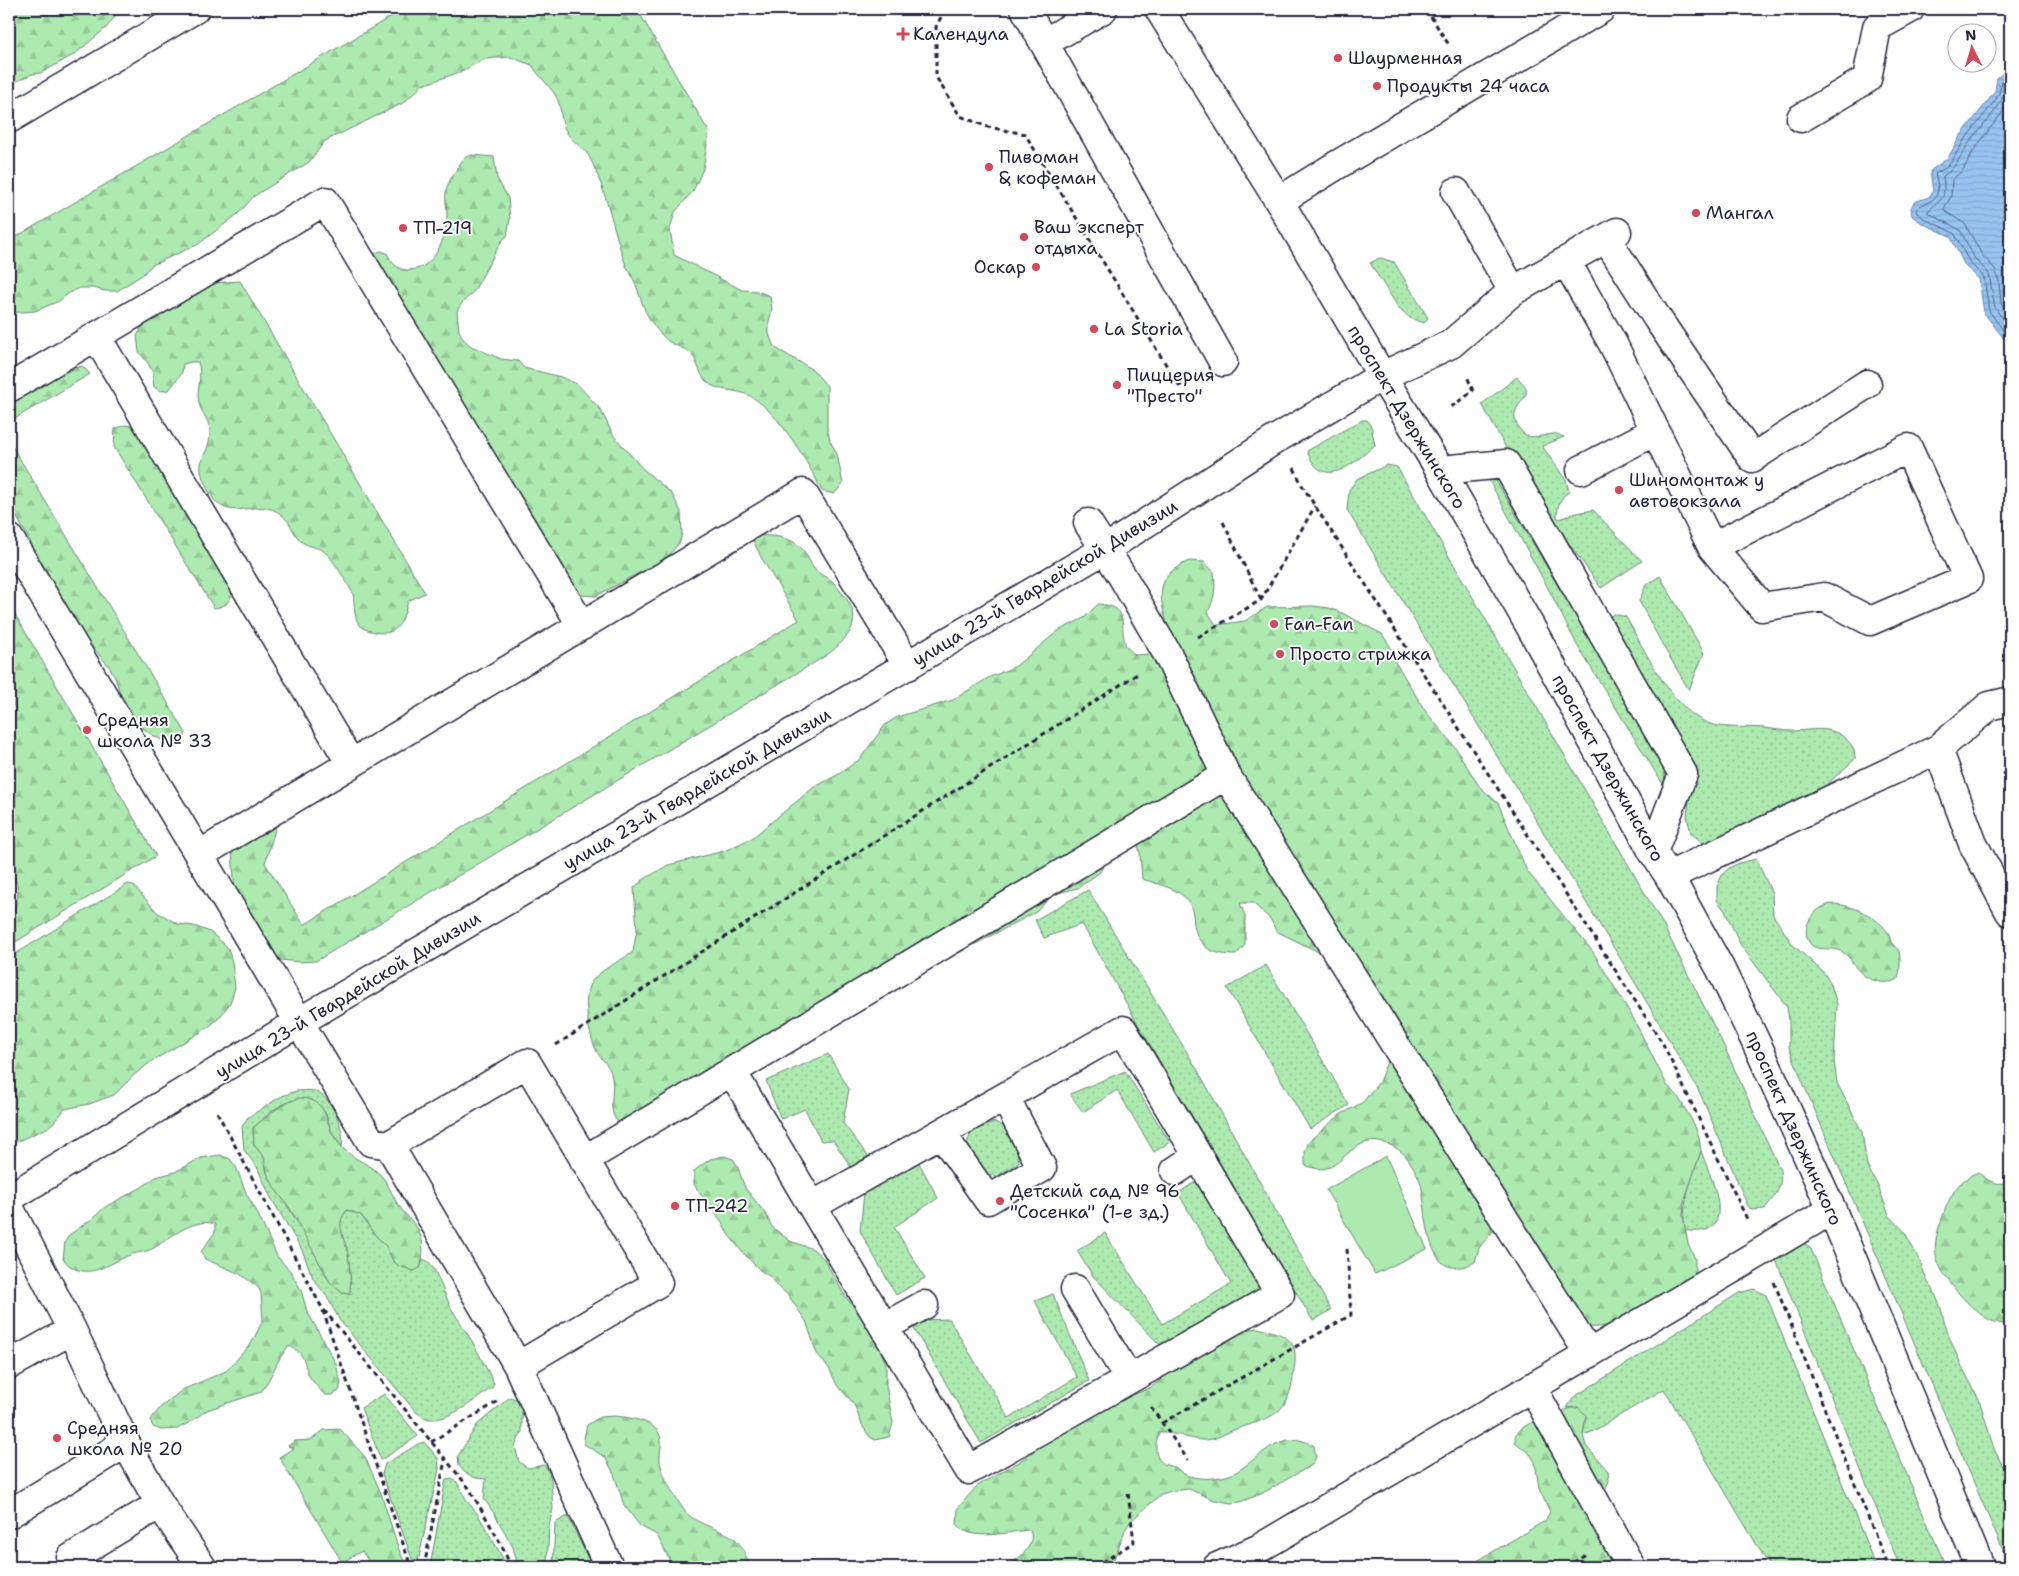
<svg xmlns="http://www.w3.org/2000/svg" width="2019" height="1576" font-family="'Shantell Sans',sans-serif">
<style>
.grass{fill:url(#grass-dots);stroke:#688675}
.forest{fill:url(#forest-firs);stroke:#688675}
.park{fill:#adeaaf;stroke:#688675}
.water{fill:url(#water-rules);stroke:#6883a8}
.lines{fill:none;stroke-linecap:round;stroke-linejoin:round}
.shore{stroke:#516384;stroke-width:1}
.minor-casing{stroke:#22223b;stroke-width:31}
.major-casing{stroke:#22223b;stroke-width:31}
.path{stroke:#22223b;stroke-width:3;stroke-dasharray:5 4;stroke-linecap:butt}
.minor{stroke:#fff;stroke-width:28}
.major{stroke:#fff;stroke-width:28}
.poi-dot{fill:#d1495b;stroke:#fff;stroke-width:2}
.labels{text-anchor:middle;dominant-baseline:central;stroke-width:4;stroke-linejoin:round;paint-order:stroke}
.poi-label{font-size:18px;fill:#22223b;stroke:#fff;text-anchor:start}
.street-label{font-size:18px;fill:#22223b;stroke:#fff}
</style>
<defs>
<pattern id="grass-dots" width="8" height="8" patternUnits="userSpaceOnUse" patternTransform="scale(1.25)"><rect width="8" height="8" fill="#adeaaf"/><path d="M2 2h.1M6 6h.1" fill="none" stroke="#95c897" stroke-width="1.8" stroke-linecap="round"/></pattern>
<pattern id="forest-firs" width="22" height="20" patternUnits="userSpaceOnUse" patternTransform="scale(1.25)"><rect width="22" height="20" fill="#adeaaf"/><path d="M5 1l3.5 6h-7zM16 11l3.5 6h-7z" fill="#95c897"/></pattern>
<pattern id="water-rules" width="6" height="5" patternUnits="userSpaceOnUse" patternTransform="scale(1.25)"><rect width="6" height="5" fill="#97c4f1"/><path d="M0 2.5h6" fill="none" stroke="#82a8d0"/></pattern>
</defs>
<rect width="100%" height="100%" fill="#fff"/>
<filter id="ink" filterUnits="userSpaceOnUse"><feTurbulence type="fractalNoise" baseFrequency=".02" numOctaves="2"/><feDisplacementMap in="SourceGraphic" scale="10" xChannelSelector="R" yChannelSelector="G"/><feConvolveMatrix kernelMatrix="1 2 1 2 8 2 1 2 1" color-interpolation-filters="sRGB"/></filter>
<g filter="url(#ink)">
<path class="grass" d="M1380,258L1394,262L1428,318L1424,323L1410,318L1398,307L1370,263Z
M1517,377C1520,380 1525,385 1526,389C1530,401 1503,408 1521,431C1529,441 1543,435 1553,434C1557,433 1561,436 1564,437L1542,446L1566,480L1569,492C1560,497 1557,507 1557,517L1560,519L1572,514L1593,510L1642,561L1601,588L1568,542L1524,470L1508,452L1482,404Z
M1362,420H1367L1371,426L1375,445C1354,463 1323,493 1307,451Z
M1387,465L1397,467L1661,921L1724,1046L1780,1170C1783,1190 1775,1194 1765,1209L1751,1210L1747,1204L1700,1093L1645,999L1347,510L1349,490L1357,479Z
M1487,477H1494L1665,768L1664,786L1577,645L1548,588Z
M1660,576L1704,653L1689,690L1662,644L1639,601L1646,585Z
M1614,614L1626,617C1644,649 1670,706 1705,722C1723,730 1746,726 1765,728C1774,729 1783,731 1792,731C1811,731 1830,724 1846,739C1853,746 1855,750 1855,759L1824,787L1718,845L1704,844L1691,833L1687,817L1692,773L1609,617Z
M1756,859L1772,893L1773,915L1793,945L1824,973L1830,982L1837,1004L1834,1061L1837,1083L1862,1132L1867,1166L1878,1186L1889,1215L1904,1231L1920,1261L1927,1281L1933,1289L1941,1308L1946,1330L1963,1369L1979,1399L1994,1449L2010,1480V1567L1804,1085L1789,1047V1020L1787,1007L1740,944L1725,911L1717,900V887L1722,875L1729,868L1739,863Z
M1088,890L1197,1069L1331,1310L1313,1321L1143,1033L1082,924L1044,938L1035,920Z
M1266,965L1349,1105L1310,1129L1227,988Z
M828,1054L849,1089L843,1123L868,1156L851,1167L833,1140L821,1141L805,1109L781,1119L766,1081Z
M1125,1071L1170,1142L1154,1152L1117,1090L1083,1112L1070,1094Z
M296,1091C302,1091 310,1089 316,1092C332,1097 346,1132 342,1147L332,1133L326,1114L320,1106L290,1101L273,1110L253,1128L254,1145L264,1157L267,1173L305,1234L327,1277L342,1293L349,1294C351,1281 350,1266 348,1254C344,1237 333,1226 347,1210L361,1215L375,1235L387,1246L389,1254L420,1268L423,1259L429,1262L435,1271L451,1308L472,1341L494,1383L492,1388C477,1398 449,1421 431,1419C425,1419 421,1415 416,1412L340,1321L327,1297L313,1278L302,1250L270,1196L257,1167L244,1150L242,1127L247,1118L282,1096Z
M995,1122L1014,1132L1019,1162L997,1177L975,1171L967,1143L972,1131Z
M1701,1151C1711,1178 1742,1241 1684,1230C1682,1202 1692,1177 1701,1151Z
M918,1161L938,1198L894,1227L925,1278L896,1295L860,1231L864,1193Z
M1197,1181L1262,1288L1161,1346L1093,1276L1077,1251L1105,1233L1162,1324L1231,1284L1178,1193Z
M1796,1243L1805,1244L1811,1249L1946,1567H1900L1774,1255Z
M1754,1289L1766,1295L1876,1567H1770L1664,1389L1592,1432L1583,1435L1586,1415L1578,1407L1567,1408L1574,1397L1739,1293Z
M1053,1294L1089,1381L981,1443L914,1329L924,1320L949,1319L1009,1418L1077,1377L1035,1301Z
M384,1394L418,1436L381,1460L361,1408Z
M510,1397L518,1400L522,1404V1432L515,1446L519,1462L528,1468L544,1465L548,1470L551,1480L553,1509L549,1526L547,1567H518L513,1547L494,1513L484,1499L486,1479L476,1478L464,1472L459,1465L458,1456L477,1425Z
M424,1442L438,1458L439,1469L418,1561L412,1559L382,1474L385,1464L418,1444Z
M452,1479L457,1482L467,1501L477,1513L508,1567H430L445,1484L446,1480Z
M568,1516L592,1567H553L555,1523Z"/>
<path class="forest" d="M19,9H123L119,11L107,27L75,54L41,73L32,74L9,85V15Z
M404,9H637L709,132L703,169L693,191L675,212L670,229L674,255L742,290L757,291L770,296L772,309L769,321V334L774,347L813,370L827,386V427L830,441L837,454L843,484L834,494L822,491C808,462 779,413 752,397C738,388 717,393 706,381C698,373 698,359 689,352C683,347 674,346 668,341C661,335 654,326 649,318C639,301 638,282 626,266C613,229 608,196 591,160C585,147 572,143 566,131C560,121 562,109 557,98C553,89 538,76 532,65L510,57L485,59L460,72L423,85L403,103L325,141L309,162L254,196L238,214L197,245L152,265L142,275L117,291H105L93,288H80L69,293L59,301L35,311L9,313V241Z
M472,155L494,157L497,178L508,198L510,219L507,236L501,242L474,291L462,303L457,311L459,331L464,340L471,346L501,359L518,361L524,368L561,377L577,384L600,409L614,436L622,445L642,468L672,494L681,512L682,533L680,542L663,562L637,574L596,596L580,595L372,254L381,251L387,253C391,262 396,269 406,270C434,272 447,238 447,214C447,206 444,196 447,188C448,182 461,161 465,158C467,156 470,156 472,155Z
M240,281L425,593L408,601C403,620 399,637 375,632C369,631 363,629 359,624C353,615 355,604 353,594C351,588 332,558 326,553C320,547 309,547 302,542C294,536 291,522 282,515C257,494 228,528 209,492C190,456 210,461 210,431C210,421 201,413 199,403C196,389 203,378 198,362H191L183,364L182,373L169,390L161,391L154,387L152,371L148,363L139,352L137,336L145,321L212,283Z
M82,366L90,374L9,422V403L47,378Z
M125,425L133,426L142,430L233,587C231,600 229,606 214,608L114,447L115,429Z
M9,441L186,733L184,739L175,743L163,741L151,734L140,726L123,703L115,677L108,665L81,634L9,503Z
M751,536C772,535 794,535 806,554C810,561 812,569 819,573C822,576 826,576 829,578C834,582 838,588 842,593C865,619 851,636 827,655L316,961L299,962L272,959L235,892L232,852L234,846L278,820L265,863L304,925L799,620L761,557Z
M1189,561L1204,562L1214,572C1216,587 1215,598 1208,612L1216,625L1245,621L1267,607L1313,606L1329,608L1342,613L1382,634L1390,646L1394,660L1426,712L1455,747L1479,786L1498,803L1527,871L1593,952L1632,1016L1667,1085L1677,1095L1694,1124L1699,1137L1701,1151L1684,1202L1683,1216L1688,1244L1695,1258V1273L1689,1285C1656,1303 1619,1334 1580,1326L1499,1224L1479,1248L1475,1262C1424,1288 1428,1214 1421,1184C1418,1174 1411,1162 1404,1154C1392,1143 1373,1137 1358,1146C1338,1158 1333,1177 1305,1165V1152L1309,1141L1340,1115L1363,1102L1379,1082L1388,1059L1389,1017L1383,996L1361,969L1329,957L1276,931L1271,920L1253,903H1240L1245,916V945L1236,955C1213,955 1198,948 1194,924C1193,916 1193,908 1188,901C1179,888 1157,884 1142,879L1140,853L1137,842L1106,861L1100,872L1078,888L1054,894L1036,912L626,1129C602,1114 617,1095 611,1073C608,1064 604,1062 599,1055C589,1041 582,998 590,984C599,969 620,962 633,952L637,929L634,888L643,880L668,865L724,851L752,838L813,788L839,774L860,759L885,725L897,717L953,700L988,678L1016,666L1058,631L1084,618L1098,604C1130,607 1119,620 1125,643C1126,648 1132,652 1135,655L1149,654L1170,633C1160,601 1151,577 1189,561Z
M9,604L156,856L9,946V916L15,908L18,895L17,884L9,867V718L12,716L16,708L9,700Z
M128,884L133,885L157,912L178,924L194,926L210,932L223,943L228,948L232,962L235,988L230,1003L219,1018L206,1029L152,1061L134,1075L114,1095L89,1104L65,1109L54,1122L47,1128L9,1145V958Z
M1831,904C1851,904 1878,916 1889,934C1890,937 1890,939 1891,942C1893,945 1897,948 1899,951C1901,959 1900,971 1898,979C1886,986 1868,981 1859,971C1850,962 1851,955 1838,950C1829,947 1814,952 1809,942C1800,926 1815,907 1831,904Z
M300,1098C324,1099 324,1113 331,1131C333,1136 338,1142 342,1147C351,1158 365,1162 376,1171C388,1179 391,1195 399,1206C406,1216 418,1225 421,1237C424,1247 423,1259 420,1268L414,1271L399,1266L393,1261L386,1246L375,1235L361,1215L347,1210C334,1225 345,1238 348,1254C350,1267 351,1281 350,1294L342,1293L330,1282L289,1207L275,1189L267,1173L264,1157L254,1145L253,1128C268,1115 281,1103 300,1098Z
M220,1155L230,1159L236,1167L247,1195L256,1210L277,1256L291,1272L301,1290L307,1311L336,1364L341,1383L339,1391L332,1395H325C320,1390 315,1384 311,1379C302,1366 309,1355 289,1346C277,1358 272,1378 261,1392L207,1410L192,1421L177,1429L161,1430L153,1427L150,1420L161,1407L182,1390L226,1371L251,1344L263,1320L261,1293L258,1287L240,1274L205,1259L201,1252L215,1232V1224C194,1217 171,1237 154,1248C147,1252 139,1252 132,1254C109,1263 84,1285 63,1259L65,1242L69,1235L92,1219L105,1207L142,1187L156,1177L175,1172L201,1158Z
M724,1156L733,1159L737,1165L745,1188L765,1213L772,1227L790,1241L813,1249L824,1259L844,1294L873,1333L886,1363V1386L893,1423L889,1437L875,1440L870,1437L863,1427L854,1404L837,1385L829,1368L817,1354L806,1321L788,1295L774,1283L771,1277L761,1271L743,1253L728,1234L722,1222L698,1191L694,1184V1171L710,1159Z
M1978,1172C1988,1181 1997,1187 2010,1181V1325C2004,1324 1997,1323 1992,1321C1973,1313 1939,1275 1936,1255C1933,1238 1941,1223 1946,1207C1953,1190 1961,1179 1978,1172Z
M1258,1328C1277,1333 1298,1335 1295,1362C1290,1411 1282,1415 1236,1429C1225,1433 1217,1440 1204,1440C1188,1440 1175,1431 1159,1433C1155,1443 1153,1457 1164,1464C1168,1466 1172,1466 1175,1467C1179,1469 1181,1473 1184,1474C1196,1480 1214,1479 1226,1476C1255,1468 1277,1423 1314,1446L1316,1457L1312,1465L1261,1494L1240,1502L1231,1503L1214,1500L1189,1489L1171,1491L1161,1494L1130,1522L1125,1530L1111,1567H1006C1019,1558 1036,1547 1030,1530C1009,1531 973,1543 957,1525L958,1508L977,1486L1019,1462L1058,1433L1113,1403L1150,1388L1158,1382L1164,1375L1205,1353L1220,1341L1237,1331Z
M1578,1407L1586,1415L1583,1435L1586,1446L1608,1471L1609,1481L1601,1500L1610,1567H1467L1545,1521L1550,1512L1539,1489L1535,1462L1530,1454L1515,1442C1515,1439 1515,1436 1516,1434C1520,1424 1567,1408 1578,1407Z
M614,1416C628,1417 660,1421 661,1440C662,1449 658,1457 661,1466C665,1482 675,1497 684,1510C692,1523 721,1529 734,1538C743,1545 746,1557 750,1567H673L657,1535L640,1526L624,1505L614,1474L605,1457L584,1444V1438L587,1425L600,1417Z
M340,1429L365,1457L381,1493L399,1550L407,1567H372L362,1551L342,1562L279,1457L294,1448L288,1446L295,1441L311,1440L324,1430Z"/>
<path class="park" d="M1386,1156L1427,1249L1375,1274L1326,1190Z"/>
<path class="water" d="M2010,72V381L2007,380V345L2005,340L1984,313L1979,279L1965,266L1950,236L1922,223L1912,216L1911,208L1914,202L1929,197L1933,191L1930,171L1948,158L1959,138L1990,98L1995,91L1997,78L2003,73Z"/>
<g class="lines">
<path class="shore" d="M2010,77L2002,81L1999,93L1995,101L1963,142L1952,161L1947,167L1935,174C1936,179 1938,183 1938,189C1937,204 1922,201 1916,210L1917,213L1925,219L1954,233L1970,263L1984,277L1989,311L2010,339
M2010,83L2007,85C2002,109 1981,126 1967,146C1959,158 1956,168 1943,176C1946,202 1943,196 1927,212L1960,230L1975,259L1989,274L1995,308L2010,329
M2010,102L1974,150L1963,170L1952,180L1951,197L1943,210L1965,224L1982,255L1995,269L1999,282L2001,304L2010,316"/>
<defs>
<path id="minor" d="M1025,9L1223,362
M1044,43L1103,9
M1801,118L1867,79L1877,27L1910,9
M9,119L195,9
M1456,192L1513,291
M1279,201L1337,165L1601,9
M1606,238L1657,318L1752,458L1867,384
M1566,261L1613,344L1712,547L1908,448L1968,579L1870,621L1824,597L1762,607L1712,547
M96,336L351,764
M9,388L325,201L582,626
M1440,470L1506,464L1683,774L1653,852
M1581,470L1655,431
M1088,523L1122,576L1168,655L1226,775L1589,1354
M9,538L371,1142L389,1145L518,1366L609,1567
M1938,749L1973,844L2010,912
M199,855L803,493L908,666
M1669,876L1938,749L1989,706L2010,701
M730,1073L740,1085L969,1470L1280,1294L1123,1030L812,1206
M941,1133L988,1200L1042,1168L1005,1097
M389,1145L527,1063L658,1283L518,1366
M584,1160L1226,775
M1175,1171L1196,1157
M9,1198L299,1022L1104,550L1276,439L1382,376L1451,344L1513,291L1617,232
M9,1207L72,1330L124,1440L160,1504L202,1567
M1075,1289L1129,1379
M884,1327L924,1305
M9,1365L72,1330
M1532,1387L1631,1567
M9,1514L113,1451L124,1440
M77,1567L71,1558L160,1504
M1217,1567L1258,1549L1832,1210"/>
<path id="major" d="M1159,9L1279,201L1382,376L1440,470L1530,626L1653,852L1669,876L1720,968L1762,1055L1832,1210L1980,1567"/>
</defs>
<use href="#minor" class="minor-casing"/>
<use href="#major" class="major-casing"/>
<path class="path" d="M945,9L936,27V77L960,116L988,127L1025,134L1179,386L1193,379
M1426,9L1449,45
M1451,407L1473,391L1467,376
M1294,468L1302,485L1315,506L1663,1044L1747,1219
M1223,522L1261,600
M1198,637L1261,600L1315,506
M556,1045L1139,673
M217,1112L322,1308L411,1567
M1774,1282L1888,1567
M324,1310L469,1488L501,1544L511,1567
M1151,1407L1188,1460
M1162,1423L1351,1315L1347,1248
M431,1442L497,1402
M424,1567L445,1460
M1095,1567L1134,1542L1128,1493
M1565,1567L1586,1555"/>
<use href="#minor" class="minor"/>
<use href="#major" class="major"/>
</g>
</g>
<g class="poi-dot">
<path d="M900.5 26.5h5v5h5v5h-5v5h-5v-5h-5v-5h5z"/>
<circle cx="1338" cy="58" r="5"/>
<circle cx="1377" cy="86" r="5"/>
<circle cx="989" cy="167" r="5"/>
<circle cx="1696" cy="213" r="5"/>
<circle cx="403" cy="228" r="5"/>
<circle cx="1024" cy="237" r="5"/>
<circle cx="1036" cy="267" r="5"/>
<circle cx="1094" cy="329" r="5"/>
<circle cx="1117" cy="385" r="5"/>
<circle cx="1619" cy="490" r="5"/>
<circle cx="1274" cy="624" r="5"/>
<circle cx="1280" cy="654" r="5"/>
<circle cx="87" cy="730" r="5"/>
<circle cx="1000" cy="1201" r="5"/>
<circle cx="675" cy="1206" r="5"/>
<circle cx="57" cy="1438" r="5"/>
</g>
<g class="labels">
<g class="poi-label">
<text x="913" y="34">Календула</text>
<text x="1348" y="58">Шаурменная</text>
<text x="1387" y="86">Продукты 24 часа</text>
<text x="999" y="157">Пивоман<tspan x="999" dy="21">&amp; кофеман</tspan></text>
<text x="1706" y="213">Мангал</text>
<text x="1034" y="227">Ваш эксперт<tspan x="1034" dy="21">отдыха</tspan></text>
<text x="413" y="228">ТП-219</text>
<text x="1026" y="267" text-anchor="end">Оскар</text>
<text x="1104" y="329">La Storia</text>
<text x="1127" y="375">Пиццерия<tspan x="1127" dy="21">"Престо"</tspan></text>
<text x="1629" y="480">Шиномонтаж у<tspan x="1629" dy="21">автовокзала</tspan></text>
<text x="1284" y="624">Fan-Fan</text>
<text x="1290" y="654">Просто стрижка</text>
<text x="97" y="720">Средняя<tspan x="97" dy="21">школа № 33</tspan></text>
<text x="1010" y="1191">Детский сад № 96<tspan x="1010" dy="21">"Сосенка" (1-е зд.)</tspan></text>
<text x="685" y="1206">ТП-242</text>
<text x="67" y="1428">Средняя<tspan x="67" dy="21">школа № 20</tspan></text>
</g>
<g class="street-label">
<text transform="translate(1407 417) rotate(59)">проспект Дзержинского</text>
<text transform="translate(1045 583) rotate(-31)">улица 23-й Гвардейской Дивизии</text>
<text transform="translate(1608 768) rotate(61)">проспект Дзержинского</text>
<text transform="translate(697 789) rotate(-30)">улица 23-й Гвардейской Дивизии</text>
<text transform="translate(348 995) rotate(-31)">улица 23-й Гвардейской Дивизии</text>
<text transform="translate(1794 1128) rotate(66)">проспект Дзержинского</text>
</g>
</g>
<rect width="2019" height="1576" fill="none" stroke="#fff" stroke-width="30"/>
<rect x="15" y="15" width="1989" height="1546" fill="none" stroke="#22223b" stroke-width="2" filter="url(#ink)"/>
<g transform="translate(1972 48) rotate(355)"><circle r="24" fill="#ffffff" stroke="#a7a7b1"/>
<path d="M0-4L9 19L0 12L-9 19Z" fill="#d1495b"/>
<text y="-8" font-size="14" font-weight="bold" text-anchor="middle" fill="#22223b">N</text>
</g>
</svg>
